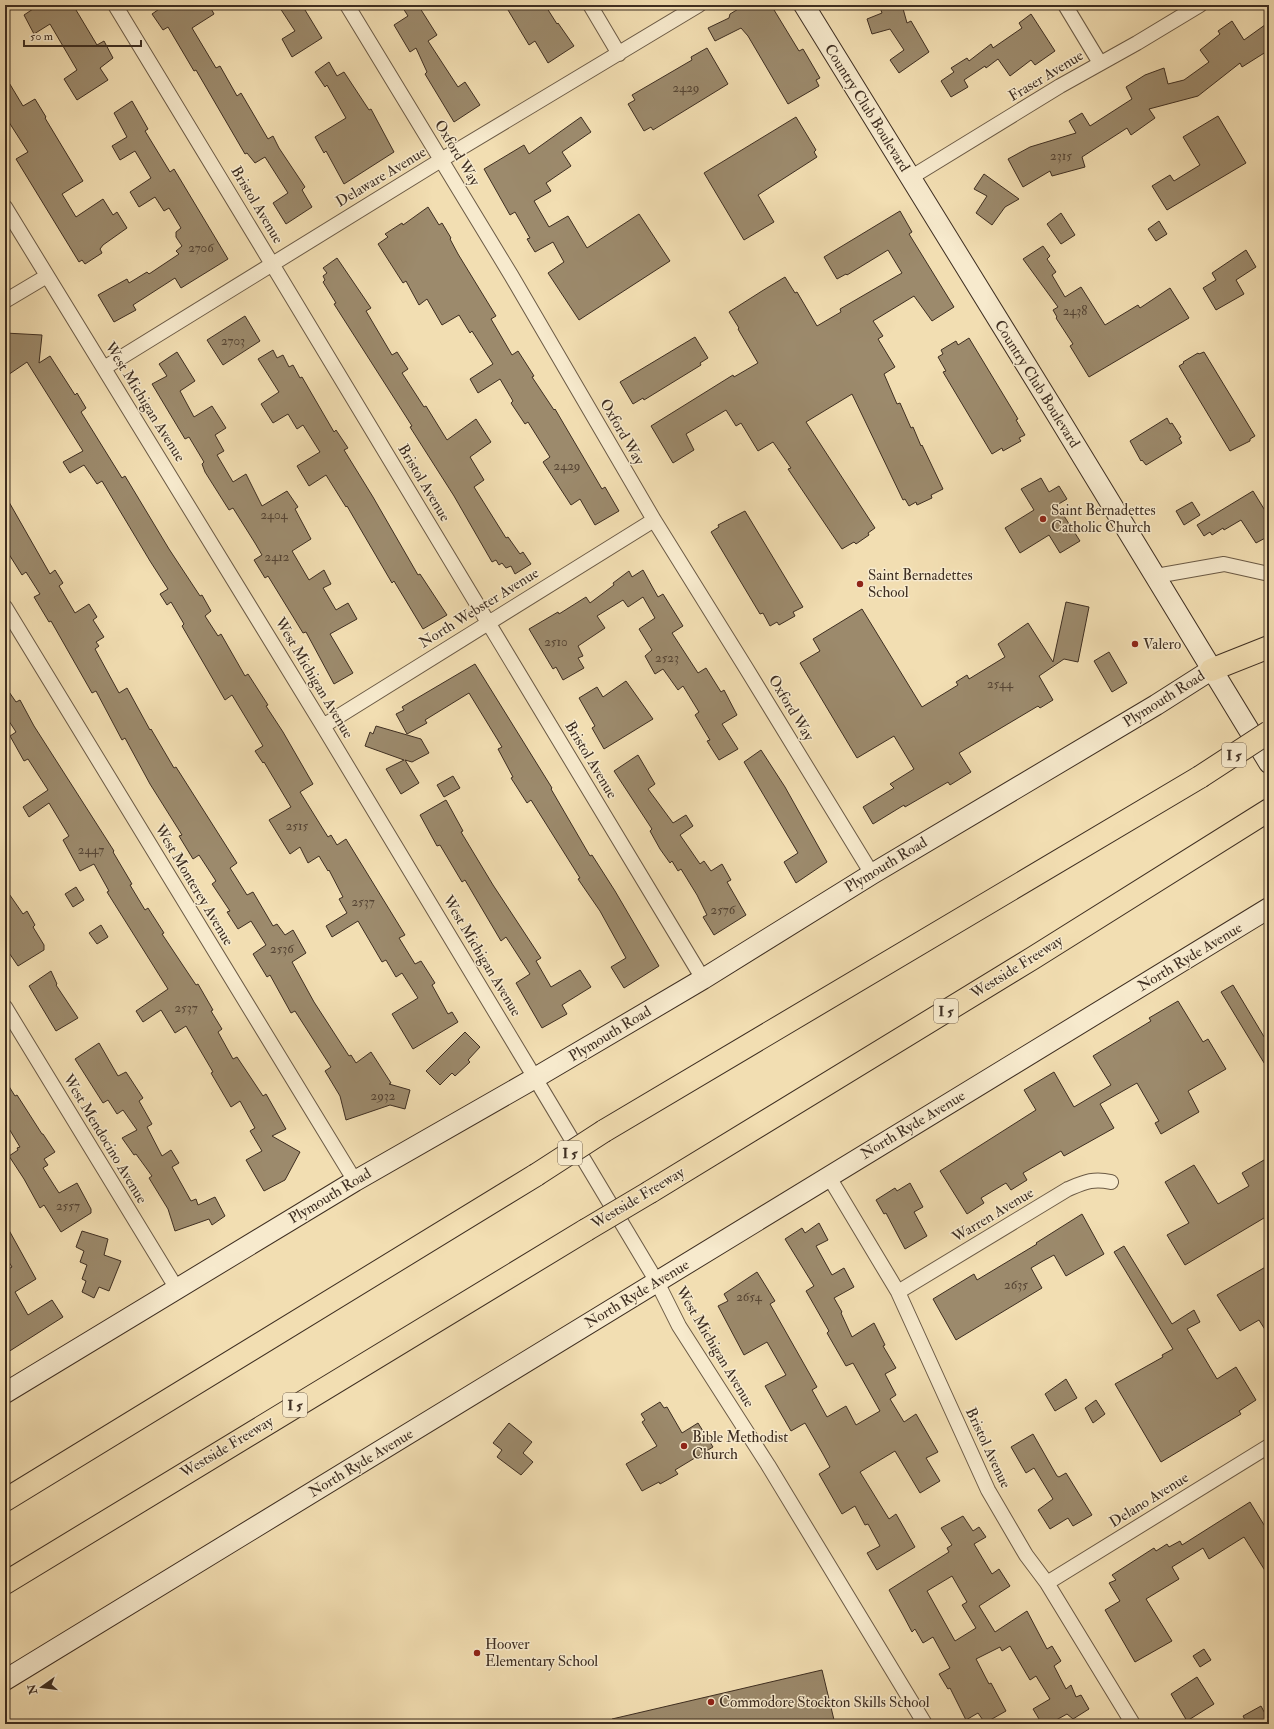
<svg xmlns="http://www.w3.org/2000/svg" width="1274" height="1729" font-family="'IM FELL Double Pica',serif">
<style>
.building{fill:#9c8a6c;stroke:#3e2e21;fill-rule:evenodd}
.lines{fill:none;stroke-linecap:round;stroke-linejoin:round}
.street-casing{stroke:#6b5a45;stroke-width:16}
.secondary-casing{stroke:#3e2e21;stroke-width:22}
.highway-casing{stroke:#3e2e21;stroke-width:24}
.street{stroke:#f7eacd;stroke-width:14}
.secondary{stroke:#f7eacd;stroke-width:20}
.highway{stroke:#f2deb2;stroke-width:22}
.highway-bridge-casing{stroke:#3e2e21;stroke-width:24;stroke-linecap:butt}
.highway-bridge{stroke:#f2deb2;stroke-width:22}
.poi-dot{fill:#8f2418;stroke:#f7eacd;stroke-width:1.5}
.labels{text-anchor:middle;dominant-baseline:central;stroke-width:3;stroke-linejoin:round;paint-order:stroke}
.number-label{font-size:13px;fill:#564534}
.shield{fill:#f7eacd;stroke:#766655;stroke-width:1}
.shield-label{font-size:14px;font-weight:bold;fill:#3e2e21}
.street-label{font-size:15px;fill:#3e2e21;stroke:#f7eacd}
.poi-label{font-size:15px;fill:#3e2e21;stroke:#f7eacd;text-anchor:start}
</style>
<rect width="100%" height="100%" fill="#f2deb2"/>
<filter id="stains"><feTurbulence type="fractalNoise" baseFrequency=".005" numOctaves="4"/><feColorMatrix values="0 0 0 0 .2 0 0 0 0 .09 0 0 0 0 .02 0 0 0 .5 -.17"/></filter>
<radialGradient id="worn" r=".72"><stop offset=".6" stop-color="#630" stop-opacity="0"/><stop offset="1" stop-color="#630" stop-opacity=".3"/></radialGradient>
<path class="building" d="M39,5H73L97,45L104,41L113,58L100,68L108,80L77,100L64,79L77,70L50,24L34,34L24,15Z
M165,5H209L214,14L192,28L216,68L220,66L237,96L241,93L268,139L273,136L279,148L305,187L302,190L312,207L286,224L273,203L288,193L265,157L255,163L247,153L245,154L196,70L194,71L168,27L163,30L152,14Z
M278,5H302L322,38L292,57L282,39L295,31Z
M401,5H418L437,35L428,41L458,87L465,82L480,105L454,122L425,74L427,72L416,48L410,52L394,25L408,16Z
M505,5H545L557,24L558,23L574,46L548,63L535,41L529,45Z
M745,5H771L799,51L803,49L820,78L816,80L819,86L788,104L748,36L741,28L715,41L708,28L729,18L730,14Z
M879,5H902L907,23L911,21L929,52L899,73L890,60L904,50L890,29L872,34L867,19L882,13Z
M1031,14L1055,51L1035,65L1031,60L1010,76L998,59L986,68L985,66L964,80L968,87L951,97L941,81L954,72L951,68L967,58L969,61L991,44L993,48L1022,28L1019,23Z
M1232,21L1244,40L1269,22V50L1242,67L1240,63L1198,96L1149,109L1155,118L1131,135L1127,128L1082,157L1085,167L1052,176L1050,171L1023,187L1008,159L1030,147L1076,133L1069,121L1082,113L1090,126L1132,99L1126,87L1145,75L1164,68L1168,84L1184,80L1209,62L1200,50L1220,34L1218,31Z
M707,48L728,84L653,130L651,127L644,131L628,104L635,100L632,95L692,60L691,57Z
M329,62L337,76L344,72L369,110L371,109L394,152L344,184L326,151L324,153L315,137L346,118L327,85L325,87L315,72Z
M5,76L23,106L35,99L46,117L45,118L83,181L62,194L76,217L103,199L113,215L117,212L127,228L103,245L100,249L102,253L85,264L82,260L79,262L16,159L28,152L5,116Z
M132,101L148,129L145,131L170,172L174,169L228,259L181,288L175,278L133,305L136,310L114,322L98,295L127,279L129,283L147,272L149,274L179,254L176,251L182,246L176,237V232L181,228L169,208L164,211L155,197L139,207L130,192L151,178L135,151L120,160L112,146L127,137L114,113Z
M1218,116L1246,163L1167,210L1152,186L1170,175L1174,181L1200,165L1183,137Z
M581,117L591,132L562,152L571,166L546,183L551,191L534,201L549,227L568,216L587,248L639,214L670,261L579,320L548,273L564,262L553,242L535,252L527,239L530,238L515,212L510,215L484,169L524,145L529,154Z
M796,117L816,150L814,152L817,157L758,195L774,222L744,240L704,173Z
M984,174L1019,199L1005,207L992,225L976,213L987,196L974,189Z
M428,207L439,225L442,223L451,238L450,239L458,254L496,316L491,319L512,355L518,351L534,376L532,377L554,410L555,409L602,489L605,487L619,511L595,525L580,499L571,505L543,462L550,457L528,422L525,424L511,403L513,401L500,379L478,393L470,379L493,364L472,331L470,333L459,315L442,325L427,299L419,305L406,281L403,283L378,244L388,237L385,234L402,223L403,225Z
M900,211L912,232L909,234L954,307L932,321L914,296L873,321L883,336L878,339L895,367L884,374L897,404L900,403L911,428L913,427L921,446L922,445L943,489L931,495L932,498L917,505L916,502L909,506L905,499L903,500L852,394L806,422L875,528L868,533L869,535L856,544L854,542L842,549L788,469L791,468L773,442L758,451L741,423L736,426L726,410L686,434L694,450L673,463L651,426L733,375L734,377L758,363L738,329L739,328L729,312L762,291L785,277L795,293L797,292L817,326L841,312L840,309L902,273L888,250L847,275L846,274L837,279L824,257Z
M1061,213L1075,235L1061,244L1047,224Z
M1159,221L1167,234L1156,241L1148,229Z
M1043,246L1050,256L1047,259L1056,272L1052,275L1065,297L1081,287L1105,325L1138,305L1140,308L1170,288L1189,318L1089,377L1070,346L1073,344L1056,318L1057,317L1053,310L1058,307L1023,259Z
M1246,250L1256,267L1236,280L1244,294L1216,310L1203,288L1216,280L1212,273Z
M337,258L371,308L366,311L392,355L397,352L408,369L402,373L424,407L426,406L447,440L476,419L491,442L470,457L484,480L474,487L506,538L508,537L520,554L523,552L531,564L515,574L511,566L506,568L502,563L499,565L496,560L492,562L454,496L410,427L412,426L334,304L336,303L323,282L325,280L323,276L327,273L323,268Z
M245,316L260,341L223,365L207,340Z
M5,333L42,335L39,363L50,356L75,395L77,393L86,408L81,412L122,478L125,476L169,549L200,596L202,595L211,611L205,616L218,636L221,634L245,676L248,674L268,705L266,706L283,732L313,784L300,792L328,837L331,835L337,845L346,839L405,935L399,938L415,964L421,961L435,983L432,985L448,1014L452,1012L458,1022L413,1049L392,1014L418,998L402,973L396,977L386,960L382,962L358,921L332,937L326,926L347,913L339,899L343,897L329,870L328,871L319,856L308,863L300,847L290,854L269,820L291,807L264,762L263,763L255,751L263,746L232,695L225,700L182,626L184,624L171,602L167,605L160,594L168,589L150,561L102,481L97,484L84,465L70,473L63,462L83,451L27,362L5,377Z
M695,337L708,358L700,363L701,365L644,400L643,398L633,404L620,382Z
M969,338L1018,419L1016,420L1025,435L1019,438L1021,441L1003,451L1002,448L992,454L943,372L946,371L938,357L943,354L941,350L956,341L958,345Z
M273,350L277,358L283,355L289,367L293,365L300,378L302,377L334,432L336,430L348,448L344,450L373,497L418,575L420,574L447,615L423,629L394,581L392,583L347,506L346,507L326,475L309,486L297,466L320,452L303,425L297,429L288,414L273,423L261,404L279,392L258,359Z
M177,352L195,381L180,391L194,417L212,406L226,428L215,435L224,451L217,455L233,482L246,474L262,506L287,491L298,507L295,509L311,539L292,551L309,580L324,570L331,584L323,588L336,610L348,603L357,619L330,634L353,673L334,684L306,632L303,633L268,576L265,578L254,560L262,555L255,543L233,508L229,510L205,472L202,464L204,462L189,437L185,439L152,384L167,376L159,364Z
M1204,352L1255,436L1250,439V441L1230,451L1179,366L1184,363L1183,362L1198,353L1199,354Z
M1167,418L1170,424L1172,423L1181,437L1179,438L1182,443L1146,465L1142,460L1141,461L1130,441Z
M1041,478L1049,492L1059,486L1067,499L1057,505L1080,541L1060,553L1049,535L1020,553L1005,528L1034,510L1021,489Z
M1253,491L1269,517V536L1256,543L1241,520L1224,530L1223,528L1212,535L1210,532L1204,536L1197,525Z
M5,495L50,574L55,570L63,583L59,586L75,613L89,604L97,617L93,620L104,637L96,642L99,646L95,649L119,693L127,688L150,730L151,729L174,768L176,767L237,863L230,868L247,895L253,892L273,926L277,924L285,935L293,930L306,953L292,962L314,1002L349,1056L351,1055L356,1063L371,1052L391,1083L389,1084L410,1090L405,1109L390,1105L346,1120L340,1096L325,1071L331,1067L295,1011L291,1013L270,975L267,977L253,954L266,945L251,921L238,929L227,912L230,911L212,884L216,881L199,855L193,859L179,836L182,835L150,784L125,738L122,740L96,691L92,693L51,621L49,622L34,597L40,594L26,572L22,575L5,548Z
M1192,502L1200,515L1184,525L1176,511Z
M745,511L803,607L793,612L795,616L779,625L777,622L770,626L763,613L760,614L711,532L719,527L718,525Z
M643,570L658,597L663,594L683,626L672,633L698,673L706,668L721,692L724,690L737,715L722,724L738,749L719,760L707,741L710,740L695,715L699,712L683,686L678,690L663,669L655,674L645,656L652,650L639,629L655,618L643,597L628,607L623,600L597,616L605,628L578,646L583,656L578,658L584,668L563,680L556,667L553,669L529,629L558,612L559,614L586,597L590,603L614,585L613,583L629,571L632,577Z
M1066,602L1089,607L1078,662L1064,659L1039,676L1053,700L1040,708L1038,706L959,753L971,772L950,785L948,782L905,807L904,805L873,824L863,807L894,788L890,784L914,769L894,736L857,758L800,663L820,651L813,639L862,609L922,707L958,685L956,682L967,675L969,679L1005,657L998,644L1028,623L1053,662Z
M1109,652L1127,683L1112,692L1094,661Z
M475,664L552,788L551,789L590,856L592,855L615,891L659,966L624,988L611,967L626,958L600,911L578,879L580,878L531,800L527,803L511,778L513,777L498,749L502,747L469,693L425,720L427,723L407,734L396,714L404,710L402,707Z
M626,681L653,719L604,749L592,728L595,726L579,698L597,687L603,697Z
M5,686L16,702L20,700L34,726L114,851L113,852L132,884L130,885L145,910L148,908L164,933L162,934L196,985L198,984L213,1010L211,1011L222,1029L218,1032L233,1059L237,1057L263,1096L266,1094L286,1129L272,1136L300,1152L285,1180L264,1191L246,1160L262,1151L250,1131L255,1128L240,1101L231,1107L211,1073L213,1072L186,1026L175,1033L161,1010L143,1022L136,1011L168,989L107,892L109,891L94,864L80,871L63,840L69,836L49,803L29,817L23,807L48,790L28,759L24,761L10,736L16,732L5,715Z
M376,726L421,739L429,753L412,762L405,760L419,783L401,794L386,769L404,760L365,746L370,732L373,734Z
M761,750L785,787L827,862L796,883L784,862L798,853L744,762Z
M638,755L655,784L648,789L673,823L686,815L693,826L680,835L700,864L704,861L711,871L722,864L731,880L727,882L746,915L714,935L703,917L707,915L697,895L681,869L678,871L672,861L670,863L660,849L650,831L652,829L614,771Z
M453,776L460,788L444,797L437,785Z
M446,800L463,831L461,832L493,885L541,958L536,961L551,987L580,970L591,987L562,1005L567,1014L542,1028L516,983L530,974L506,937L501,941L465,880L462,882L440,845L437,846L420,815Z
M76,887L84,900L73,907L65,894Z
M5,888L23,914L27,911L35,925L33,927L44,945V950L18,966L5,947Z
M101,925L108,937L97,944L89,933Z
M51,971L57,984L56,985L78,1018L56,1031L29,986Z
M1233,985L1269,1045V1071L1221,992Z
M1178,1001L1203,1042L1208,1039L1226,1069L1188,1091L1199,1112L1161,1134L1155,1123L1159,1121L1137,1083L1100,1104L1114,1128L1064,1156L1061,1151L1023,1173L1027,1180L1011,1190L1006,1183L981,1198L984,1203L967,1214L940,1171L1036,1110L1024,1090L1054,1072L1074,1107L1111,1085L1093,1056L1151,1021L1149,1018Z
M465,1032L480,1047L468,1060L470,1062L455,1076L452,1073L440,1085L426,1071Z
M99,1043L118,1076L126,1072L143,1098L139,1101L152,1124L147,1127L162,1156L171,1150L179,1163L172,1167L191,1201L196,1199L198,1205L215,1197L225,1216L212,1225L209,1219L175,1231L168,1209L149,1178L152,1176L136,1154L134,1155L122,1138L137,1130L123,1110L117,1114L108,1100L103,1103L75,1059Z
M5,1080L15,1096L17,1095L42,1134H43L55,1152L44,1159L48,1165L43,1168L59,1193L77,1183L91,1209V1213L61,1232L44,1205L40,1208L24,1179L9,1156L18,1150L17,1148L20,1147L5,1122Z
M1269,1157V1215L1185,1265L1167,1235L1189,1223L1165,1182L1194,1165L1218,1204L1249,1186L1242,1173Z
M910,1183L923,1207L914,1212L927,1236L905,1249L886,1213L884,1214L876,1200L895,1188L897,1191Z
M1082,1214L1104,1254L1066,1276L1054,1255L1043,1261L1031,1268L1042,1288L956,1340L933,1299L974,1274L977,1280L1037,1244L1036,1243Z
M5,1223L36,1279L15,1292L28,1315L52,1300L63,1317L5,1354V1271L12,1267L5,1256Z
M819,1223L828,1240L816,1246L832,1275L844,1268L854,1287L834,1298L842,1312L841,1313L852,1337L874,1323L885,1345L883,1346L896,1368L885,1374L896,1395L890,1399L904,1422L916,1414L938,1452L926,1458L940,1481L920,1493L895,1451L860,1472L889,1519L896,1514L915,1547L877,1570L867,1553L880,1546L868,1524L865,1525L855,1506L842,1514L819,1474L830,1467L823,1454L805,1423L791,1431L765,1386L786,1375L767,1342L744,1355L718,1306L728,1301L724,1294L757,1272L775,1301L770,1304L817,1387L812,1390L827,1417L846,1406L856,1425L880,1411L853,1363L846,1366L827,1333L829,1331L806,1291L814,1286L785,1239L802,1228L805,1233Z
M82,1231L108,1239L104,1255L121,1261L109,1291L99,1287L94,1298L82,1292L86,1281L82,1279L87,1265L80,1262L84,1251L76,1247Z
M1124,1246L1172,1324L1194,1310L1200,1322L1187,1329L1217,1379L1236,1367L1256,1400L1239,1411L1241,1414L1161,1462L1115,1384L1163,1357L1162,1355L1173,1349L1114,1252Z
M1269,1265V1336L1259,1320L1240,1331L1217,1295Z
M1066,1379L1077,1398L1055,1411L1045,1394Z
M1096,1400L1105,1414L1093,1423L1085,1408Z
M660,1402L664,1408L667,1407L682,1433L698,1423L713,1447L675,1470L678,1474L660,1484L659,1482L642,1491L626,1464L657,1446L642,1422L645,1420L641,1414Z
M509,1423L532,1442L523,1453L533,1462L521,1475L497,1457L502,1450L493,1443Z
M1033,1434L1057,1476L1059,1477L1066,1473L1092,1515L1073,1526L1068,1518L1050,1529L1038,1510L1053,1499L1034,1468L1026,1473L1011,1447Z
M1250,1502L1269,1533V1577L1244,1537L1209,1559L1203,1548L1172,1567L1179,1579L1146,1599L1172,1641L1135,1662L1105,1610L1120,1601L1109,1583L1116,1580L1112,1575L1154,1548L1156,1551L1167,1544L1169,1547L1180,1541L1182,1545Z
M963,1516L973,1531L979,1527L986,1537L974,1544L992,1574L999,1569L1010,1586L979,1606L995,1632L1027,1611L1047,1649L1052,1646L1061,1661L1054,1666L1066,1689L1071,1685L1076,1697L1081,1695L1089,1709L1073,1719L1067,1714L1049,1724H1042L1033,1709L1050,1699L1036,1676L1030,1680L1010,1646L1002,1651L1000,1647L976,1659L989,1684L991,1683L1006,1711L985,1723L978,1713L966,1720L950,1688L948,1689L939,1674L950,1668L933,1637L923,1643L915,1629L912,1632L903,1615L889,1590L949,1552L947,1548L952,1545L941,1528ZM952,1576L967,1602L962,1605L976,1628L955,1641L927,1591Z
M1204,1649L1211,1660L1200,1667L1193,1656Z
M822,1670L835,1724H612V1719Z
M1197,1677L1214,1704L1187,1721L1171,1694Z
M1261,1706L1269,1721V1724H1247L1243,1716Z"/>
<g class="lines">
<defs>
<path id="street" d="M115,5L272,264L703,979
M347,5L511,275L654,520L746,668L872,874
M590,5L619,54
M1065,5L1100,63
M910,178L1060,86L1137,43L1200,5
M5,207L323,726L535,1078L657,1282L679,1326L768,1465L925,1724
M5,301L47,276
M104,368L441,160L699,5
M1156,576L1224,564L1269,574
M5,607L355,1181
M323,726L654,520
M5,1007L177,1289
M829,1177L898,1292L988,1490L1026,1555L1047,1583L1133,1724
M898,1292L1068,1189C1085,1182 1093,1178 1111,1182
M1047,1583L1269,1446"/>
<path id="secondary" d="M804,5L1057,415L1269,763
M5,1393L355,1181L535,1078L703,979L872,874L1156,705L1211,670
M5,1680L1269,908"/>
<path id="highway" d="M1211,670L1269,647
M604,1131L1200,777
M650,1192L1033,958L1269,810
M5,1500L536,1175
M5,1583L586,1230"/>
</defs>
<use href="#street" class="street-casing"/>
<use href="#secondary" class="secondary-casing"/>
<use href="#highway" class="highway-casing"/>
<use href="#street" class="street"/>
<use href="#secondary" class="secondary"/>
<use href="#highway" class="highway"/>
<defs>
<path id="highway-bridge" d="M1200,777L1269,732
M536,1175L604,1131
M586,1230L650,1192"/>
</defs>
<use href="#highway-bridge" class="highway-bridge-casing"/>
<use href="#highway-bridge" class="highway-bridge"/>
</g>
<g class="poi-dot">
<circle cx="1043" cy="519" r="4"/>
<circle cx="860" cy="584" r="4"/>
<circle cx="1135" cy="644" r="4"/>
<circle cx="684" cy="1446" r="4"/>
<circle cx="477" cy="1653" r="4"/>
<circle cx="711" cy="1702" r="4"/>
</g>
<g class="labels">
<g class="number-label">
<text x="686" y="88">2429</text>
<text x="1061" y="156">2315</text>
<text x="201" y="248">2706</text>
<text x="1075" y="311">2438</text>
<text x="233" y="341">2703</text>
<text x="567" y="466">2429</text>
<text x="274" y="515">2404</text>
<text x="277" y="557">2412</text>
<text x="556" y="642">2510</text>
<text x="667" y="658">2523</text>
<text x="1000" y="684">2544</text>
<text x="297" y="826">2515</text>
<text x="91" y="850">2447</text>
<text x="363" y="902">2537</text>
<text x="723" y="910">2576</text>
<text x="282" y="949">2536</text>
<text x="186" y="1008">2537</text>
<text x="383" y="1096">2932</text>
<text x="68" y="1206">2557</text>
<text x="1016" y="1285">2635</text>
<text x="749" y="1297">2654</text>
</g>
<g class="shield">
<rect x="1222" y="743" width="24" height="24" rx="3"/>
<rect x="934" y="999" width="24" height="24" rx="3"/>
<rect x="558" y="1141" width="24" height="24" rx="3"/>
<rect x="283" y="1393" width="24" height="24" rx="3"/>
</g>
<g class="shield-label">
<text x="1234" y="755">I 5</text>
<text x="946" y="1011">I 5</text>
<text x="570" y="1153">I 5</text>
<text x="295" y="1405">I 5</text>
</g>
<g class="street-label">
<text transform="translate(1046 76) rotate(-31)">Fraser Avenue</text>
<text transform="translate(867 108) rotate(58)">Country Club Boulevard</text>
<text transform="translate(457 153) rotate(59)">Oxford Way</text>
<text transform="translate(381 177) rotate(-31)">Delaware Avenue</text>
<text transform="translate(257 205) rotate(59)">Bristol Avenue</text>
<text transform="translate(1037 384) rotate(58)">Country Club Boulevard</text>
<text transform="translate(145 402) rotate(58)">West Michigan Avenue</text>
<text transform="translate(622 432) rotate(60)">Oxford Way</text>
<text transform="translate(424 483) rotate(59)">Bristol Avenue</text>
<text transform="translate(479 608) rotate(-32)">North Webster Avenue</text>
<text transform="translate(314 678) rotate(59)">West Michigan Avenue</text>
<text transform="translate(1164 699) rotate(-32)">Plymouth Road</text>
<text transform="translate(791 708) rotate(59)">Oxford Way</text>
<text transform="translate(591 760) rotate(59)">Bristol Avenue</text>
<text transform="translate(886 865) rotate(-31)">Plymouth Road</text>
<text transform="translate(194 885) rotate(59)">West Monterey Avenue</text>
<text transform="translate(482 956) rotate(59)">West Michigan Avenue</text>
<text transform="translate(1190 957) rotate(-31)">North Ryde Avenue</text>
<text transform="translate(1017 967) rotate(-32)">Westside Freeway</text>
<text transform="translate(610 1034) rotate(-31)">Plymouth Road</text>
<text transform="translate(913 1125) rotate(-31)">North Ryde Avenue</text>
<text transform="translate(105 1139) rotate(59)">West Mendocino Avenue</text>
<text transform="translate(330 1196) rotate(-31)">Plymouth Road</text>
<text transform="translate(638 1198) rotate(-31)">Westside Freeway</text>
<text transform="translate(993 1215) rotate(-31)">Warren Avenue</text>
<text transform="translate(637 1294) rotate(-31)">North Ryde Avenue</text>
<text transform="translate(715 1347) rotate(59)">West Michigan Avenue</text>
<text transform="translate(227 1447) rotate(-31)">Westside Freeway</text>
<text transform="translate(988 1448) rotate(65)">Bristol Avenue</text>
<text transform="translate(361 1463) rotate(-31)">North Ryde Avenue</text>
<text transform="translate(1149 1500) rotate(-32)">Delano Avenue</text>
</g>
<g class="poi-label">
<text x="1051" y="510">Saint Bernadettes<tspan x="1051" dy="17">Catholic Church</tspan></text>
<text x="868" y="575">Saint Bernadettes<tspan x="868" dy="17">School</tspan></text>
<text x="1143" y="644">Valero</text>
<text x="692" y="1437">Bible Methodist<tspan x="692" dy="17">Church</tspan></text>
<text x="485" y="1644">Hoover<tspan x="485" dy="17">Elementary School</tspan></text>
<text x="719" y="1702">Commodore Stockton Skills School</text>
</g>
</g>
<rect width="1274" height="1729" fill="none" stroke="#f2deb2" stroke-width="20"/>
<rect x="6" y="6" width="1262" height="1717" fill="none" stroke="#3e2e21" stroke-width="2"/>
<rect x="10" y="10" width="1254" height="1709" fill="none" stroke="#3e2e21"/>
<g transform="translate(42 1687) rotate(256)" stroke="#f7eacd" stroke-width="3" paint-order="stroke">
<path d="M0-3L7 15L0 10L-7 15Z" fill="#3e2e21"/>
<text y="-6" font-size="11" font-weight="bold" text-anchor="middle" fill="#3e2e21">N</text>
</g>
<path d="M24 40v6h117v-6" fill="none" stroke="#3e2e21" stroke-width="2"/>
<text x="30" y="40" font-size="12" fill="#3e2e21" stroke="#f7eacd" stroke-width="3" paint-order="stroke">50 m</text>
<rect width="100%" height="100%" filter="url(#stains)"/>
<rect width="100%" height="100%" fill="url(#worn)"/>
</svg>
